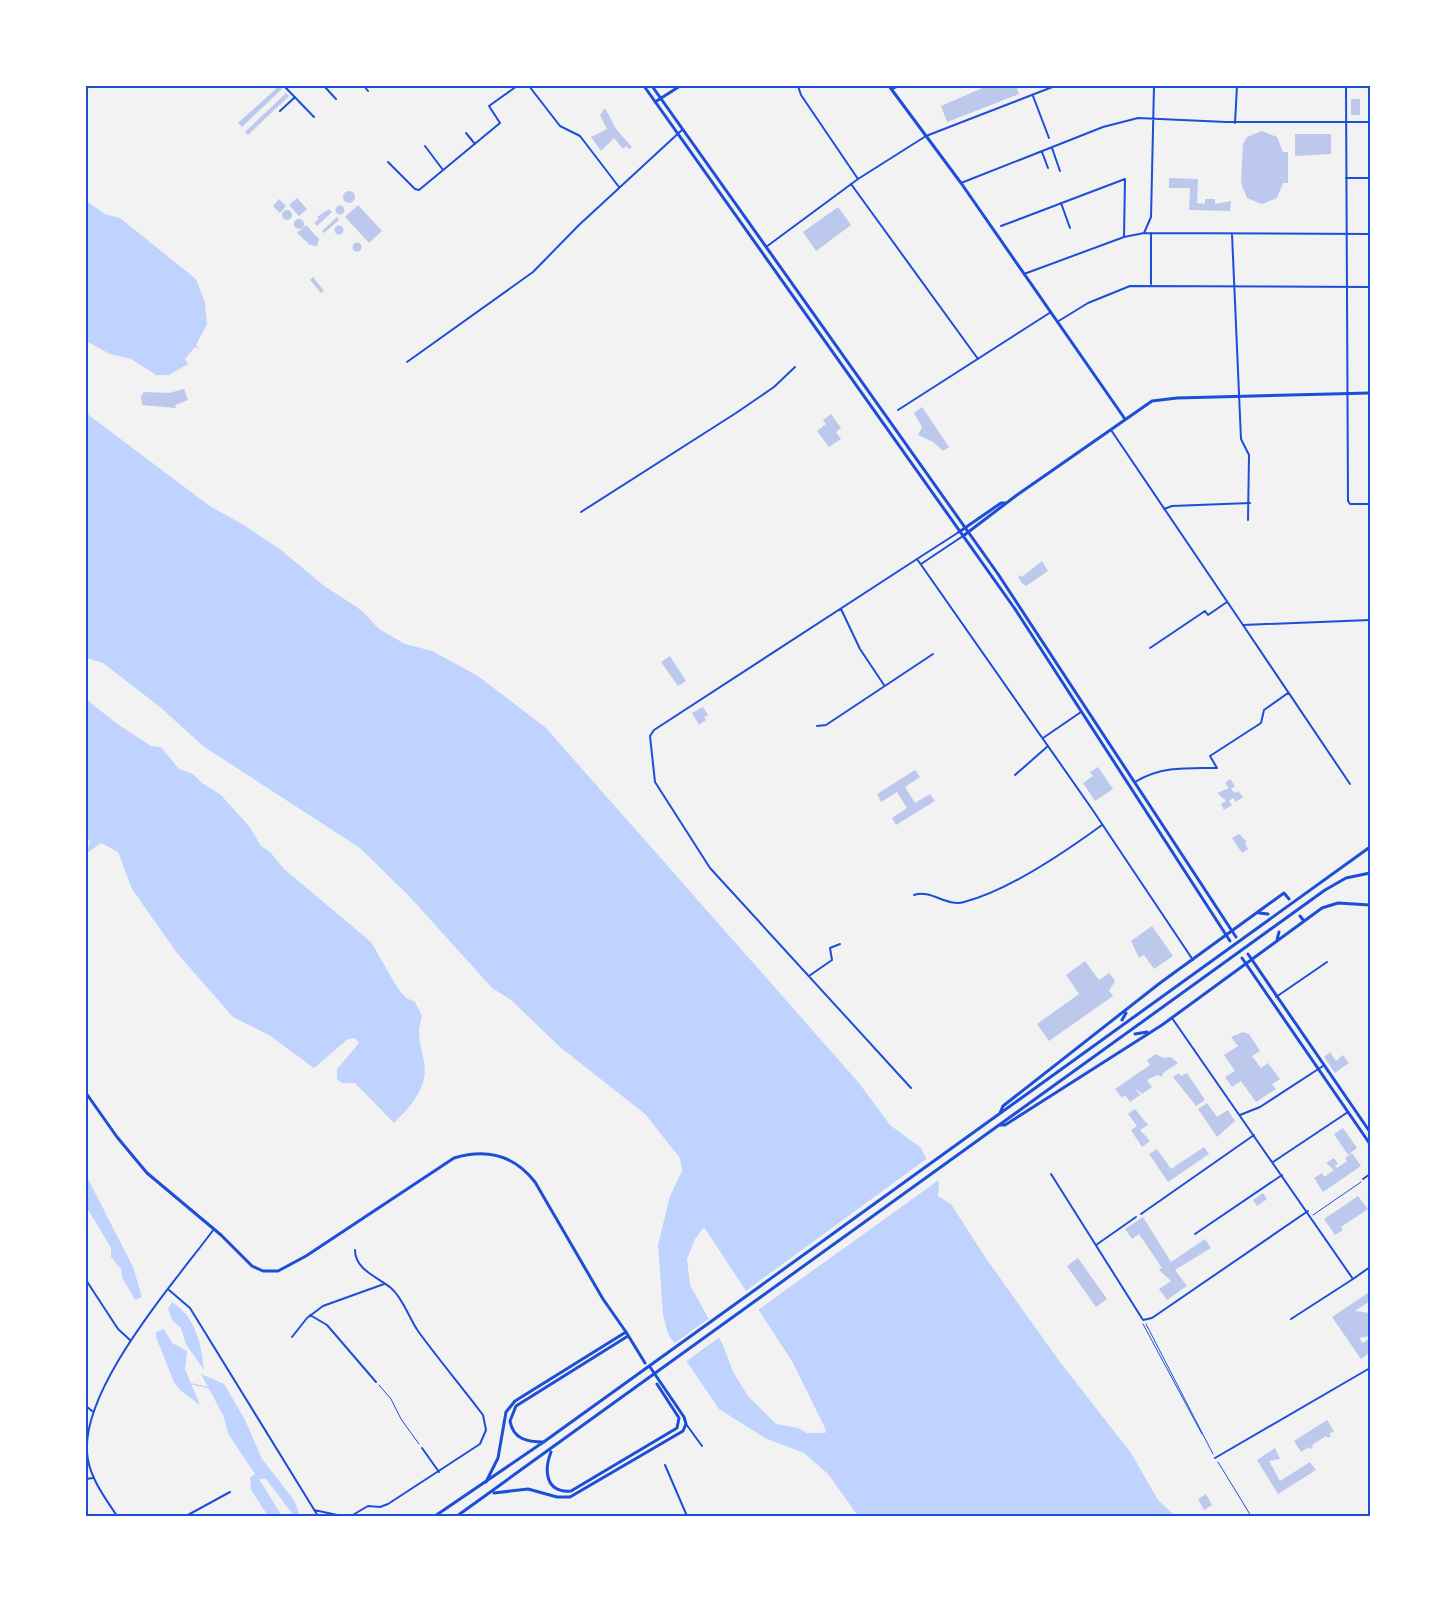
<svg xmlns="http://www.w3.org/2000/svg" width="1456" height="1602" font-family="Barlow,sans-serif">
<style>
.water{fill:#bfd3fe;fill-rule:evenodd}
.pier{fill:#f2f2f2}
.lines{fill:none;stroke-linecap:round;stroke-linejoin:round}
.stream{stroke:#bfd3fe;stroke-width:1.5}
.building{fill:#bdc9ec}
.path{stroke:#1d4ed8;stroke-width:1}
.minor{stroke:#1d4ed8;stroke-width:2}
.tertiary{stroke:#1d4ed8;stroke-width:2}
.secondary{stroke:#1d4ed8;stroke-width:3}
.primary{stroke:#1d4ed8;stroke-width:3}
.neatline{fill:none;stroke:#1d4ed8;stroke-width:2}
</style>
<rect width="100%" height="100%" fill="#f2f2f2"/>
<path class="water" d="M86,201L105,214L120,218L196,279L205,303L207,324L196,345L200,350L195,347L185,359L188,364L169,375H156L131,359L110,354L86,341Z
M86,413L211,507L242,524L281,550L323,585L361,610L379,629L405,644L432,651L478,676L546,728L859,1083L890,1125L921,1148L939,1183L938,1196L951,1204L985,1257L1060,1362L1131,1453L1158,1500L1175,1516H858L828,1474L804,1453L765,1438L719,1409L668,1334L663,1314L658,1245L670,1196L682,1171L680,1158L645,1114L560,1047L511,1000L492,988L411,898L360,848L203,746L160,707L103,663L86,658ZM704,1227L792,1361L826,1430L825,1433H807L798,1428L776,1424L748,1396L733,1372L723,1345L690,1285L687,1259L695,1239Z
M86,699L116,723L151,746L161,747L179,769L193,774L203,784L220,794L249,826L261,846L270,852L284,869L371,942L397,987L406,998L415,1002L422,1016C416,1035 421,1044 424,1062C429,1087 410,1107 394,1123L355,1083H342L337,1079V1069L359,1043L355,1038L348,1039L314,1068L269,1035L233,1017L177,953L132,889L118,852L101,843L87,853L90,841L86,836Z
M86,1175L133,1267L142,1297L135,1300L122,1277L121,1269L111,1257V1248L86,1206Z
M172,1302C196,1317 201,1344 204,1370L186,1344L181,1328L172,1320L168,1309Z
M164,1329L172,1343L187,1351L185,1369L200,1405L180,1390L174,1382L156,1337V1332Z
M201,1374L224,1384L245,1420L262,1459L294,1500L300,1516H294L266,1479H259L282,1516H268L251,1490L250,1478L255,1474L229,1435L223,1415Z"/>
<path class="pier" d="M929,1157L940,1178L932,1185L755,1312L743,1293Z
M711,1317L721,1336L684,1363L672,1345Z"/>
<g class="lines">
<path class="stream" d="M192,1384L210,1388"/>
</g>
<path class="building" d="M279,86L282,89L242,127L238,123Z
M987,86H1016L1019,94L947,122L941,106Z
M286,93L289,96L248,135L245,132Z
M1351,99H1360V115H1351Z
M605,108L616,129L632,147L629,149L626,146L623,149L614,138L601,151L591,137L607,129L600,115Z
M1262,131L1277,137L1283,152H1288V183H1283L1277,198L1262,204L1247,198L1241,183L1243,144L1247,137Z
M1295,134H1331V154L1295,156Z
M1169,178L1198,179L1197,203L1205,204V199H1215V204L1231,201L1230,211L1189,210L1190,188H1169Z
M343 197a6 6 0 1 1 12 0a6 6 0 1 1-12 0Z
M297,198L307,209L299,216L289,205Z
M279,199L286,206L280,213L273,206Z
M358,205L382,231L369,243L345,217Z
M335.5 210a4.5 4.5 0 1 1 9 0a4.5 4.5 0 1 1-9 0Z
M838,207L851,225L816,251L803,232Z
M329,209L332,212L317,226L314,223L319,219L317,217Z
M282 215a5 5 0 1 1 10 0a5 5 0 1 1-10 0Z
M337,217L339,220L324,233L322,231Z
M294 224a5 5 0 1 1 10 0a5 5 0 1 1-10 0Z
M306,225L319,239L317,246L310,245L297,233Z
M334.5 230a4.5 4.5 0 1 1 9 0a4.5 4.5 0 1 1-9 0Z
M352.5 247a4.5 4.5 0 1 1 9 0a4.5 4.5 0 1 1-9 0Z
M313,277L324,291L321,293L310,280Z
M184,389L188,400L175,405L176,408L142,405L141,396L144,392L169,393Z
M922,407L949,447L943,451L933,442L918,435L922,427L914,413Z
M831,414L841,428L836,432L841,439L829,447L817,431L826,424L823,420Z
M1042,561L1048,571L1026,586L1022,583L1018,577L1021,575L1022,577Z
M670,656L686,681L678,686L661,662Z
M703,707L708,715L704,717L706,720L699,725L692,713Z
M1098,767L1113,789L1095,801L1083,783L1093,776L1090,772Z
M915,770L920,777L905,787L915,803L930,794L935,801L896,825L892,818L907,808L897,792L881,802L877,794Z
M1230,779L1235,786L1231,789L1235,793L1238,791L1243,797L1236,802L1233,798L1229,801L1232,805L1224,810L1221,804L1226,801L1217,793L1229,788L1225,783Z
M1239,834L1247,842L1245,843L1248,849L1242,853L1232,838Z
M1152,926L1173,956L1154,969L1144,955L1139,958L1131,941Z
M1085,961L1099,980L1109,973L1115,981L1109,991L1113,996L1049,1041L1037,1024L1079,994L1066,975Z
M1243,1032L1249,1034L1260,1051L1252,1056L1261,1068L1268,1063L1280,1079L1272,1084L1276,1089L1256,1102L1241,1081L1232,1087L1225,1077L1235,1071L1224,1055L1238,1046L1231,1037Z
M1330,1052L1336,1061L1343,1055L1349,1063L1335,1073L1324,1057Z
M1156,1054L1163,1058L1171,1057L1178,1063L1163,1073L1162,1077L1158,1075L1147,1080L1152,1087L1142,1094L1135,1088L1140,1095L1130,1102L1125,1095L1122,1098L1115,1089L1150,1065L1147,1060Z
M1179,1073L1181,1076L1187,1073L1205,1100L1196,1106L1173,1077Z
M1207,1103L1217,1117L1228,1110L1235,1121L1217,1137L1198,1109Z
M1135,1109L1148,1125L1140,1130L1150,1141L1142,1147L1131,1130L1137,1126L1128,1114Z
M1343,1128L1357,1148L1348,1155L1334,1134Z
M1204,1147L1209,1154L1168,1182L1149,1154L1157,1149L1171,1169Z
M1352,1153L1361,1166L1323,1192L1314,1178L1322,1173L1324,1177L1334,1170L1326,1163L1334,1158L1338,1164L1335,1166L1337,1168L1347,1161L1345,1158Z
M1263,1193L1267,1199L1257,1206L1253,1200Z
M1358,1196L1368,1209L1341,1227L1343,1230L1335,1235L1324,1219Z
M1143,1217L1171,1262L1205,1239L1211,1248L1175,1270L1187,1286L1167,1300L1159,1289L1171,1281L1159,1270L1162,1268L1139,1234L1132,1239L1125,1229Z
M1078,1258L1107,1299L1096,1307L1067,1266Z
M1368,1293L1370,1301L1355,1311L1370,1313V1336L1359,1338L1363,1343L1370,1338V1352L1361,1359L1332,1317Z
M1327,1420L1334,1431L1329,1434L1331,1436L1328,1438L1326,1436L1312,1445L1313,1447L1310,1449L1309,1447L1301,1452L1294,1441Z
M1275,1448L1280,1459L1269,1461L1280,1481L1310,1462L1316,1470L1278,1494L1257,1460Z
M1206,1494L1212,1505L1204,1510L1198,1499Z"/>
<g class="lines">
<path class="path" d="M1313,1215L1361,1182
M1143,1324L1202,1434
M1146,1324L1213,1454
M379,1385L391,1399L401,1419L419,1444
M1218,1462L1251,1516"/>
<path class="minor" d="M284,86L314,117
M324,86L336,99
M364,86L368,91
M529,86L560,126L580,136L619,187
M798,86L801,95L858,179
M892,89L899,86
M1033,96L1049,138
M280,111L295,97
M1235,123L1237,86
M466,133L475,144
M425,146L443,170
M1052,148L1060,171
M1042,152L1048,168
M388,162L415,189L419,190L500,123L489,106L517,86
M1346,178H1370
M961,183L1103,127L1138,118L1226,122H1370
M851,184L978,359
M1061,203L1070,228
M1001,226L1125,179L1124,237
M1144,233L1151,217L1154,86
M1232,234L1241,439L1249,455L1248,520
M766,247L858,179L926,136L1055,86
M1024,274L1124,237L1144,233L1370,234
M1151,284V233
M1057,322L1088,303L1130,286L1370,287
M407,362L533,272L579,225L683,129
M898,410L1051,312
M1164,509L1172,506L1250,503
M581,512L736,413L774,387L795,367
M841,609L860,649L884,685
M1243,625L1350,784
M1150,648L1205,611L1208,615L1227,602
M817,726L826,725L933,654
M1043,738L1081,712
M1015,775L1048,746
M1135,782C1161,766 1187,768 1217,768L1210,756L1261,723L1264,710L1288,693
M914,895C931,889 946,907 964,902C1008,891 1065,852 1102,825
M809,976L832,960L830,948L840,944
M1276,997L1327,962
M911,1088L710,868L655,782L650,736L654,730L917,559
M1240,1115L1260,1107L1323,1066
M1273,1162L1348,1112
M1051,1174L1143,1320L1152,1318L1308,1211
M1363,1179L1370,1174
M1141,1214L1254,1135
M1195,1234L1282,1175
M1096,1245L1136,1217
M86,1280L118,1329L130,1340
M169,1290L190,1308L318,1516
M310,1315L327,1325L376,1382
M1291,1319L1353,1279
M292,1337L307,1318L323,1306L384,1284
M86,1406L92,1411
M686,1424L702,1446
M86,1438H87
M422,1448L439,1472
M1215,1458L1370,1368
M665,1465L687,1516
M86,1479L93,1478
M314,1510L342,1516
M186,1516L230,1492
M351,1516L368,1506L380,1507L388,1504L480,1444L486,1430L483,1415C462,1387 439,1360 418,1331C409,1318 403,1298 391,1288C378,1277 355,1270 355,1250"/>
<path class="tertiary" d="M1346,86L1348,501L1350,504H1370
M1111,430L1243,625L1370,620
M959,532L917,559L1092,809L1193,960
M921,564L963,536
M1172,1018L1353,1279L1370,1267
M117,1516C106,1499 92,1481 88,1460C75,1394 175,1282 214,1229"/>
<path class="secondary" d="M889,86L961,183L1125,419
M959,532L1001,503H1006
M963,536L1017,495L1152,401L1177,398L1370,393
M86,1093L117,1137L147,1173L221,1235L252,1266L263,1271H278L306,1256L454,1158C487,1148 514,1155 535,1182L603,1299L626,1332"/>
<path class="primary" d="M644,86L1015,609L1230,941
M652,86L998,574L1236,937
M655,102L680,86
M1259,913L1268,914
M1300,916L1304,921
M1277,940L1279,932
M1248,954L1370,1132
M1242,958L1370,1144
M1122,1020L1126,1013
M1135,1034L1147,1032
M1000,1113L1003,1106L1160,983L1284,893L1289,899
M1000,1125H1005L1162,1025L1322,908L1338,903L1370,905
M544,1442C527,1442 513,1439 510,1421L516,1406L628,1336
M551,1452C544,1470 545,1493 571,1491L677,1428L679,1418L657,1384
M486,1482L498,1458L506,1412L515,1401L626,1332L645,1363
M494,1493L528,1489L557,1497H570L683,1431L686,1424L684,1417L650,1367
M435,1516L545,1441L1370,847
M457,1516L1325,890L1346,878L1370,873"/>
</g>
<rect width="1456" height="1602" fill="none" stroke="#ffffff" stroke-width="174"/>
<rect x="87" y="87" width="1282" height="1428" class="neatline"/>
</svg>
